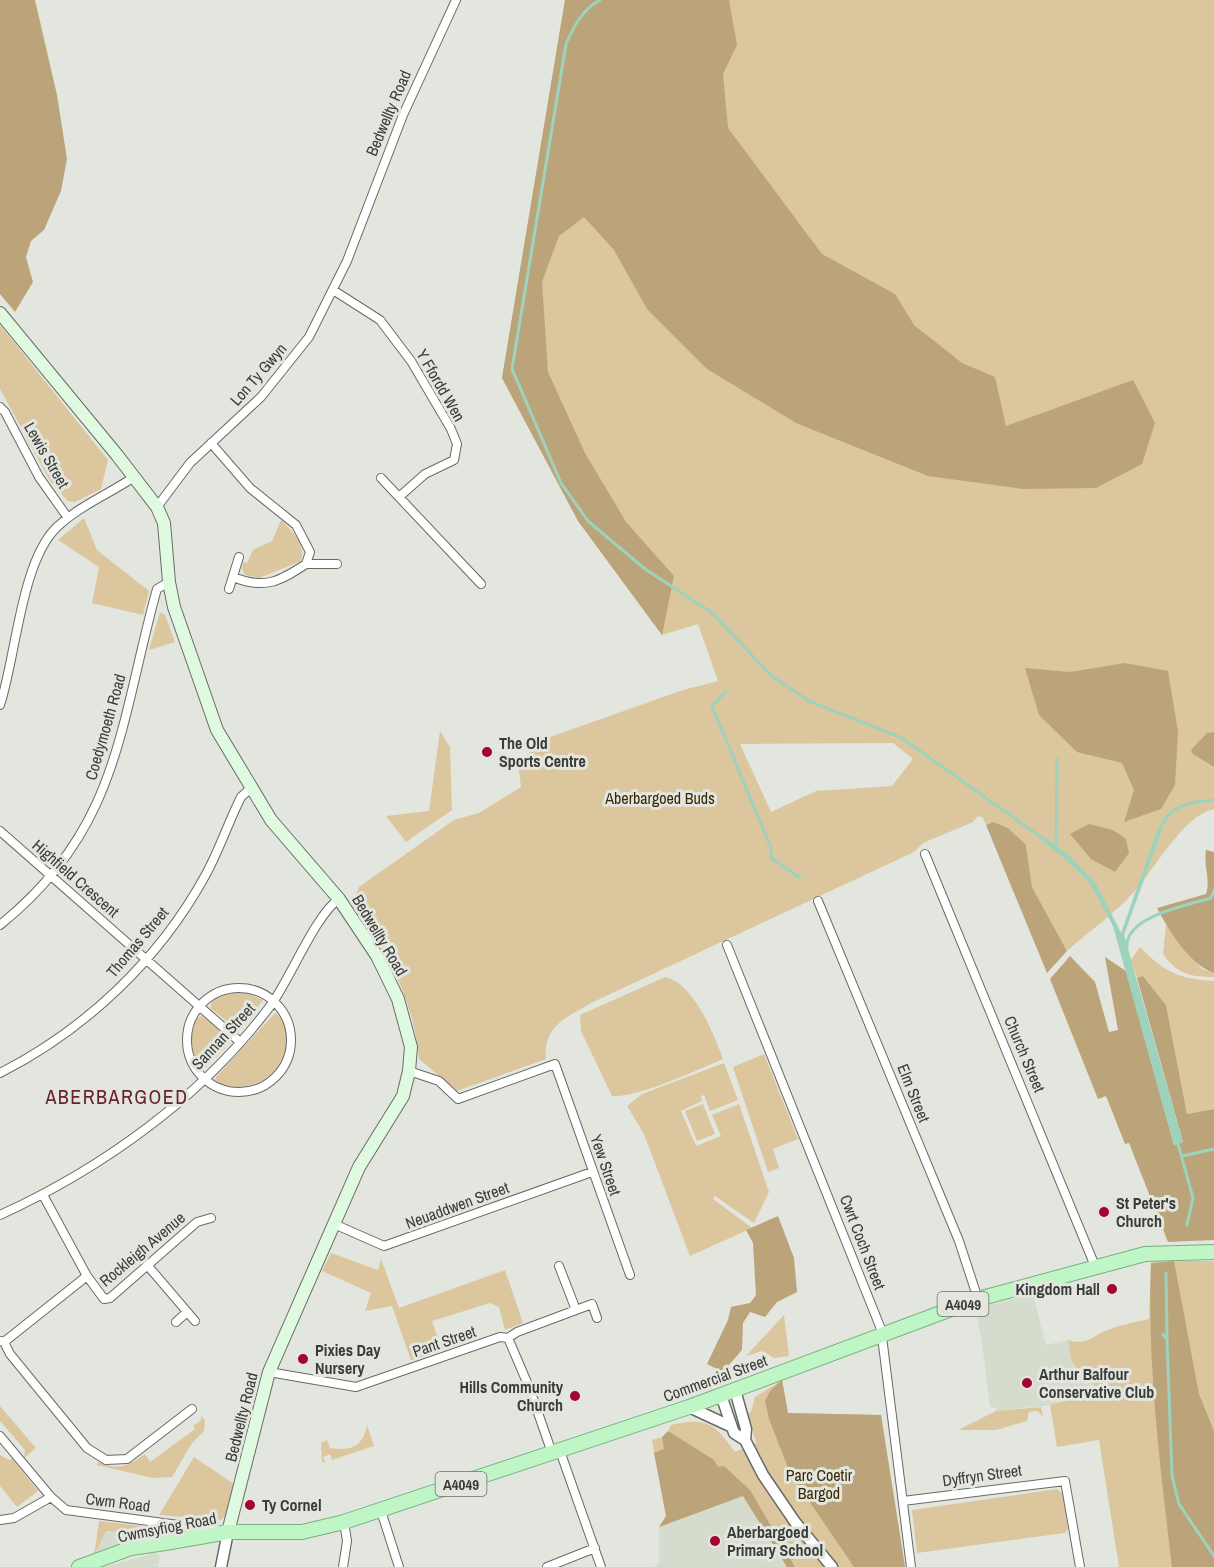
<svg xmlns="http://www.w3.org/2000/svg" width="1214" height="1567" font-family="'Archivo Narrow',sans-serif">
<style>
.built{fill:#d5dbcd}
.green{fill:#dcc69e;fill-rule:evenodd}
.forest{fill:#bca47a}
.water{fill:#9dd3bd}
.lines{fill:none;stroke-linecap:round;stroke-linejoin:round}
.stream{stroke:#9dd3bd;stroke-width:3}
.minor-casing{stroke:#686b65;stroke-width:10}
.tertiary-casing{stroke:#686b65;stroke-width:13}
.secondary-casing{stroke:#686b65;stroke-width:14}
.primary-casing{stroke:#76b17c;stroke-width:16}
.minor{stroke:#fff;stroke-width:8}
.tertiary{stroke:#fff;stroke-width:10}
.secondary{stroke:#e0fae2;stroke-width:12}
.primary{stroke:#c0f6c6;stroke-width:14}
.poi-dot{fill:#a30530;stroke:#e3e6df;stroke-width:2}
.labels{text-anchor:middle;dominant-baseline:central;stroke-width:6;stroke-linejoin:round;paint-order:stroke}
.shield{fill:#e3e6df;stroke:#6d6f6b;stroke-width:1.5}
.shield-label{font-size:15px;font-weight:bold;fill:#3b3c39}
.street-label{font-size:16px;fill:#3b3c39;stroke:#e3e6df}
.poi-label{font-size:16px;font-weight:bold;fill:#3b3c39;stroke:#e3e6df;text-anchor:start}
.park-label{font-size:16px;fill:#392803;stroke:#e3e6df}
.quarter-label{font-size:20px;letter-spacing:1.5px;fill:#69232b;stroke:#e3e6df}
</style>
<rect width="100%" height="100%" fill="#e3e6df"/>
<path class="built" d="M1033,1294L1046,1345L1068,1340L1071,1359L1090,1373L1096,1393L1050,1405L996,1411V1408L990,1407L981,1335L975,1309Z
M743,1496L787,1567H653L659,1563V1527Z
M106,1531L151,1533L150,1539L94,1556Z
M155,1553L160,1555L158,1567H104Z"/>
<path class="green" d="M565,0H1214V809C1183,815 1154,871 1132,894C1113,915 1088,932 1067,951L1032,887L1026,845L993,822L986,825L983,818L978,816L973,822L923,843L914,852L591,1003C566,1018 543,1026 546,1059L457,1091L419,1059C415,1003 386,950 355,904V896L359,887L454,820L479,813L521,787L518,763L529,753L536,742L683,690L718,681L698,624L662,635L578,521L502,378ZM893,743L913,759L892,786L816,791L771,812L740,744Z
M0,325L108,460L101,489L75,502L68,501L50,481L0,389Z
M84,518L97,550L149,591L143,615L92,603L99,567L58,540Z
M281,520C292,531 306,544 301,561L259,578L245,575L242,569L243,562L247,563L253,550L272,541Z
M160,612L165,615L175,642L149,650Z
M440,731L450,747L452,810L406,842L386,816L429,811Z
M1166,925L1202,969L1214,973V977C1190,977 1177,974 1163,954Z
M1140,947C1164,972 1179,979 1214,981V1109L1187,1114L1166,1005L1143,976L1137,978L1131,960Z
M665,977C694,983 714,1035 723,1059C698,1070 637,1098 612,1096L581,1031L580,1015Z
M232,992H245L263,1000L242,1028L233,1026L210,1008L212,1001Z
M275,1013C308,1034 275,1104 217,1083L215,1078Z
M201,1016C213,1021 226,1035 225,1048L204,1069L197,1065L191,1040L196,1019Z
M764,1054L798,1139L773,1149L779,1168L768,1172L733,1067Z
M724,1063L738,1100L710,1111L704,1095L701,1096L702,1101L681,1111L696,1146L721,1136L712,1115L739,1104L769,1192L754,1223L715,1196L713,1199L752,1228L690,1256L644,1134L627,1106L642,1094Z
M703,1104L715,1134L697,1141L685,1111Z
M331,1253L378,1270L381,1259L399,1308L505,1270L523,1323L505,1330L499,1307L490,1303L432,1321L442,1351L411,1360L392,1306L365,1311L371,1293L322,1271Z
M1183,1261H1214V1567H1119L1099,1440L1057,1447L1050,1405L1096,1392L1090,1373L1080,1374L1071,1359L1068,1340C1088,1346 1092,1336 1107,1330C1120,1325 1135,1322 1149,1319L1151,1263Z
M784,1315L789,1356L774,1358L763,1351L746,1356Z
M782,1380L788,1413L881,1415L905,1567H787L743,1496L659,1527L666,1516L652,1440L666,1436L671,1425C707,1417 714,1423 735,1452L756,1443L748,1413L751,1412L755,1397Z
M0,1406L36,1448L24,1458L25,1450L0,1421Z
M1041,1407L1043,1417L1037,1411L1029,1412L1027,1421L996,1430H958L996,1411Z
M201,1416L205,1420L204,1431L192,1443L172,1477L153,1478L97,1465L98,1462C118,1471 128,1466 145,1454L150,1462L195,1429L193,1426L201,1420Z
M367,1425L374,1446L332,1460L330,1454L323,1457L325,1463L322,1462L321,1443L327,1440L330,1448C351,1451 363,1447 367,1425Z
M0,1455L9,1460L12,1458L38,1491L17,1507L0,1486Z
M194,1457L234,1484L226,1515L221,1520L159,1515Z
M1057,1489L1063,1494L1068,1529L1065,1533L917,1553L912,1510Z
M99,1521L159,1528L151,1533L106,1531L94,1556Z"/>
<path class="forest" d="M0,0H35L57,95L67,159L61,191L44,230L31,241L26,257L33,282L15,312L0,294Z
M565,0H729L737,45L723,74L728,128L822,254L895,294L914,325L962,363L995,377L1006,426L1133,380L1155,423L1142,464L1096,488L1023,489L928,476L796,423L707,369L647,309L614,250L584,217L559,236L542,282L548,372L585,453L626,522L674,576L662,635L578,521L502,378Z
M1125,663L1168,671L1178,732L1175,785L1161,809L1124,822L1134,790L1122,763L1077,752L1039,715L1025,668L1070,672Z
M1214,732V767L1193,754L1191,750L1207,733Z
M993,822L1008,828L1026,845L1032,887L1067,951L1047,973L986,825Z
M1089,824L1113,830L1126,839L1129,853L1115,872L1091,859L1070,834Z
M1206,850L1214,852V973C1190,965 1169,931 1157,908L1206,894C1211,878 1203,866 1206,850Z
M1070,956L1095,982L1109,1032L1118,1030L1105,957L1126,971L1174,1145L1183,1142L1137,978L1143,976L1166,1005L1187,1114L1214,1109V1240L1168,1242L1129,1143L1125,1144L1106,1096L1098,1099L1050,979Z
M778,1216L794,1258L797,1292L777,1302L765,1317L750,1312L743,1323L742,1350L723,1372L707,1364L728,1320L731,1307L750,1303L756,1295L753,1243L746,1230Z
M1174,1261L1199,1394L1214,1431V1567H1172C1160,1466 1147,1365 1151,1263Z
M782,1380L788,1413L881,1415L905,1567H854L790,1473L769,1419L765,1401L770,1391Z
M668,1431L714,1460L718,1467L724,1466L750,1490L795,1567H787L743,1496L659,1527L666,1516L654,1453L664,1449L662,1437Z"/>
<path class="water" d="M1158,828L1162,830L1124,935L1183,1142L1174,1145L1113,926L1091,885L1063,857L1041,840L1043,836L1069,855L1097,885L1121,933Z"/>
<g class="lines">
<path class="stream" d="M600,0C582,10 574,26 566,44L512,369L561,483L588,521L645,569L711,612L773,677L809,701L902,738L1045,840
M726,691L712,706L771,848V858L800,878
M1159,832C1169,805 1188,802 1214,800
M1056,847L1057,759
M1127,947C1125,916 1189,905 1211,898L1214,890
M1177,1140L1193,1198L1187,1225
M1182,1156L1214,1149
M1166,1273L1167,1338
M1163,1334L1167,1340L1172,1476L1179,1504L1214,1556"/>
<defs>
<path id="minor" d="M333,290L380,320L411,361L451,429L457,444L454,460L425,474L399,497
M0,407L5,412L39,477L68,518
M211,443L250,488L296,525L310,552L306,564C280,581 265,590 233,577
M381,478L481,584
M157,507L190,463L261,397L309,337L347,261L403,115L456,0
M306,564H337
M229,589L239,557
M0,705C16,657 21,561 57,527C79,506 109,494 134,477
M0,831L240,1042
M925,854L1095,1266
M818,901L959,1241L978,1299
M0,925C117,831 119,730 155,596L157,589L169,582
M727,945L881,1329L911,1567
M187 1040a52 52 0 1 1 104 0a52 52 0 1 1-104 0Z
M409,1071L439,1081L458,1099L555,1064L630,1275
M0,1073C85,1030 159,960 205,876C219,851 228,823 241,797L251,788
M43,1195L87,1276L104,1299L110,1298L197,1222L211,1218
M0,1215C103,1168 202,1097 271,1005C290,979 316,914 339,899
M334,1224L384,1246L592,1172
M148,1266L195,1321
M559,1266L576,1310
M176,1322L187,1312
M508,1338L517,1332L592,1304L597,1318
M0,1341L4,1342L10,1354L87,1448L106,1460L127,1459L192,1409
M4,1342L87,1276
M269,1372L356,1387L500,1337L508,1338L529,1387L552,1453
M0,1436L51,1497L66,1510L216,1530
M560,1451L601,1567
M903,1501L1065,1481L1080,1567
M381,1511L399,1567
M0,1520L14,1518L51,1497
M343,1567L347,1541L344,1522
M547,1567L595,1548"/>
<path id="tertiary" d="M735,1390L746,1429L745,1440
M721,1395L734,1433L745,1440L763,1475L795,1522L832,1567
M689,1407L730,1426
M221,1567L228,1532"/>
<path id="secondary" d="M0,313L117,455L157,507L164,523L169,582L174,607L217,730L271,820L339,899L377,956L398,999L411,1047L409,1071L403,1096L359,1167L269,1372L228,1532"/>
<path id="primary" d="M79,1567L131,1548L165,1543L228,1532H302L344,1522L689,1407L978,1299L1145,1254L1214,1252"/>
</defs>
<use href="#minor" class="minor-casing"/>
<use href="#tertiary" class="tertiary-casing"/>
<use href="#secondary" class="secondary-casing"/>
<use href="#primary" class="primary-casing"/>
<use href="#minor" class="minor"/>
<use href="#tertiary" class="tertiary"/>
<use href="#secondary" class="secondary"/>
<use href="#primary" class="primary"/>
</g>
<g class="poi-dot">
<circle cx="487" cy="752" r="6"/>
<circle cx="1104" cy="1212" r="6"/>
<circle cx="1112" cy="1289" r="6"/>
<circle cx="303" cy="1359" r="6"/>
<circle cx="1027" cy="1383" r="6"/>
<circle cx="575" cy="1396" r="6"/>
<circle cx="250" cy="1505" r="6"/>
<circle cx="715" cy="1541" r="6"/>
</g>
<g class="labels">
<g class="shield">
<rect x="937.5" y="1292" width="51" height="24" rx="4.5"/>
<rect x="435.5" y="1472" width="51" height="24" rx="4.5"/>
</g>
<g class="shield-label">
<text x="963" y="1304">A4049</text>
<text x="461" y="1484">A4049</text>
</g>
<g class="street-label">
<text transform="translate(388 113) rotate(-67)">Bedwellty Road</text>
<text transform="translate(258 374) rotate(-49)">Lon Ty Gwyn</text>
<text transform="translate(441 385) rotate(60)">Y Ffordd Wen</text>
<text transform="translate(47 455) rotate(60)">Lewis Street</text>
<text transform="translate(105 727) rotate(-74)">Coedymoeth Road</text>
<text transform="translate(76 878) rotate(41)">Highfield Crescent</text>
<text transform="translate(380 935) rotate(59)">Bedwellty Road</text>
<text transform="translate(137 942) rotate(-50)">Thomas Street</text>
<text transform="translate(223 1036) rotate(-47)">Sannan Street</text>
<text transform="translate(1025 1054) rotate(67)">Church Street</text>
<text transform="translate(914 1093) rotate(68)">Elm Street</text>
<text transform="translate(606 1165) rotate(71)">Yew Street</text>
<text transform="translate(457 1205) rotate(-20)">Neuaddwen Street</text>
<text transform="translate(863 1242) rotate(69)">Cwrt Coch Street</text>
<text transform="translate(142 1249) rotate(-40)">Rockleigh Avenue</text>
<text transform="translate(444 1341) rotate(-19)">Pant Street</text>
<text transform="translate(715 1378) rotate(-20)">Commercial Street</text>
<text transform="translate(241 1417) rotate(-76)">Bedwellty Road</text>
<text transform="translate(982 1475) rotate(-8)">Dyffryn Street</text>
<text transform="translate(118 1502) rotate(7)">Cwm Road</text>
<text transform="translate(167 1527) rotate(-11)">Cwmsyfiog Road</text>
</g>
<g class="poi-label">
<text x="499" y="743">The Old<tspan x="499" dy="18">Sports Centre</tspan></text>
<text x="1116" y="1203">St Peter's<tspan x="1116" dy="18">Church</tspan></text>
<text x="1100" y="1289" text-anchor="end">Kingdom Hall</text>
<text x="315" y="1350">Pixies Day<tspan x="315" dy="18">Nursery</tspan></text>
<text x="1039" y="1374">Arthur Balfour<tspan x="1039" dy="18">Conservative Club</tspan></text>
<text x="563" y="1387" text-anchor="end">Hills Community<tspan x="563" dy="18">Church</tspan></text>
<text x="262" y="1505">Ty Cornel</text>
<text x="727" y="1532">Aberbargoed<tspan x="727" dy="18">Primary School</tspan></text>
</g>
<g class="park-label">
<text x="660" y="798">Aberbargoed Buds</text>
<text x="819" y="1475">Parc Coetir<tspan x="819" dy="18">Bargod</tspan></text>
</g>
<g class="quarter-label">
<text x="117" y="1096">ABERBARGOED</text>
</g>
</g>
</svg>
